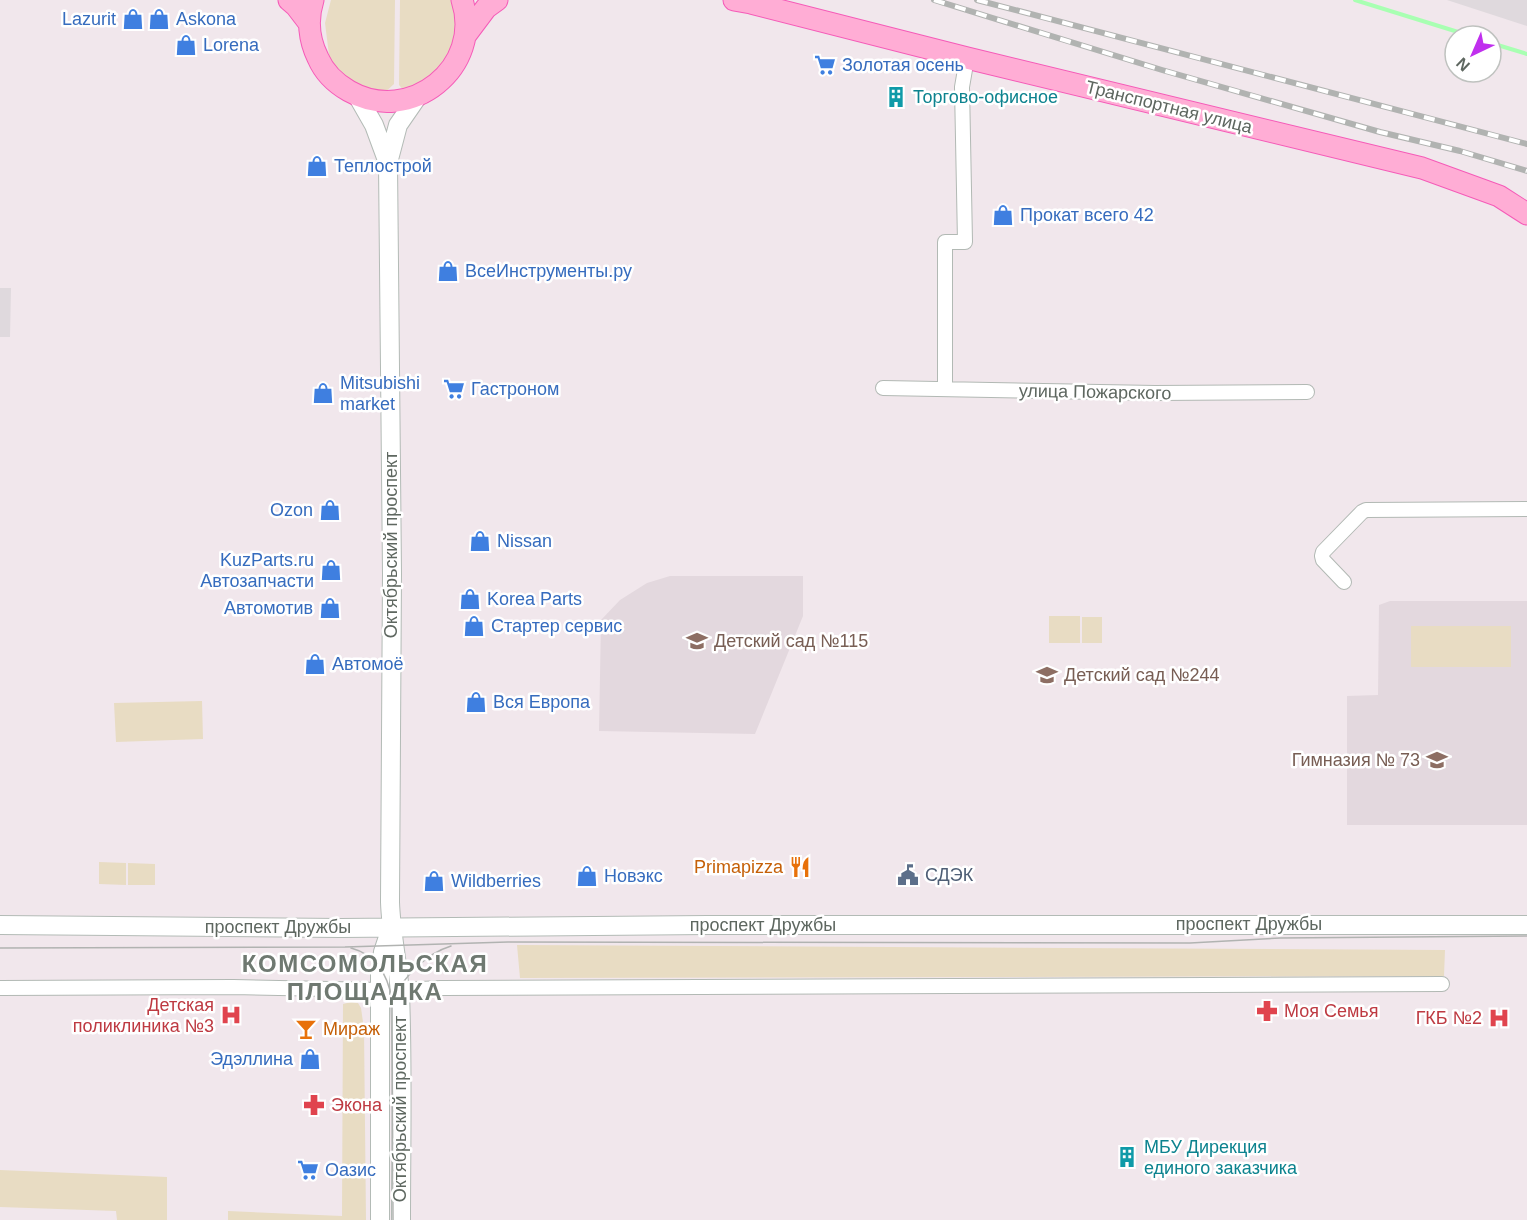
<svg xmlns="http://www.w3.org/2000/svg" width="1527" height="1220" font-family="Arial,sans-serif">
<style>
.industrial{fill:#dfd9dd}
.education{fill:#e3d8de}
.green{fill:#e8dcc3}
.lines{fill:none;stroke-linecap:round;stroke-linejoin:round}
.stream{stroke:#a8ffb2;stroke-width:4}
.minor-casing{stroke:#b2b9b4;stroke-width:16}
.secondary-casing{stroke:#b3bbb6;stroke-width:20}
.primary-casing{stroke:#f55bb8;stroke-width:23}
.minor{stroke:#fff;stroke-width:14}
.secondary{stroke:#fff;stroke-width:18}
.primary{stroke:#ffadd5;stroke-width:21}
.tram{stroke:#b1b3b1;stroke-width:1.5}
.rail-casing{stroke:#b1b3b1;stroke-width:6}
.rail{stroke:#fff;stroke-width:4;stroke-dasharray:11;stroke-linecap:butt}
.labels{text-anchor:middle;dominant-baseline:central;stroke-width:5;stroke-linejoin:round;paint-order:stroke}
.shop-label{font-size:18px;fill:#366cbe;stroke:#fff;text-anchor:start}
.culture-label{font-size:18px;fill:#0d838f;stroke:#fff;text-anchor:start}
.street-label{font-size:18px;fill:#5e6760;stroke:#fff}
.education-label{font-size:18px;fill:#785e54;stroke:#fff;text-anchor:start}
.food-label{font-size:18px;fill:#c56008;stroke:#fff;text-anchor:end}
.service-label{font-size:18px;fill:#4e5e75;stroke:#fff;text-anchor:start}
.health-label{font-size:18px;fill:#be3a42;stroke:#fff;text-anchor:end}
.district-label{font-size:24px;font-weight:bold;letter-spacing:1.5px;fill:#6f7971;stroke:#fff}
</style>
<rect width="100%" height="100%" fill="#f1e7ec"/>
<path class="industrial" d="M1447,0H1527V26Z
M0,288H11L10,337H0Z"/>
<path class="education" d="M670,576H803V616L755,734L599,731L601,620L620,600L647,583Z
M1390,601H1527V825H1347V696L1378,695L1379,605Z"/>
<path class="green" d="M331,0H395L394,84L381,96L337,74L329,55L325,23Z
M400,0H454L460,19L456,46L443,70L406,93L399,85Z
M1049,616H1080V643H1049Z
M1082,617H1102V643H1082Z
M1411,626H1511V667H1411Z
M202,701L203,739L116,742L114,703Z
M99,862L126,863V885L99,884Z
M128,863L155,864V885H128Z
M517,945L1445,950L1444,976L520,978Z
M351,1002L358,1003L361,1008L364,1029L366,1220H228V1211L342,1216L343,1004Z
M0,1170L167,1177V1220H117L116,1211L0,1207Z"/>
<g class="lines">
<path class="stream" d="M1355,0L1471,36
M1491,43L1527,54"/>
<defs>
<path id="minor" d="M883,388L1155,393L1307,392
M945,388V242H965L962,87L967,58
M1344,582L1323,560L1322,556L1323,552L1362,512L1366,510L1527,509
M0,988L233,987L380,990
M399,990L441,988L1442,984"/>
<path id="secondary" d="M358,97L374,125L388,163
M0,925L341,928L708,925H1527
M380,1220V975L383,952L391,928
M401,1220C401,1145 403,1069 400,994C398,963 391,933 390,902L392,573L388,163L398,125L418,96"/>
<path id="primary" d="M289,0L296,6L309,23
M313,0C307,19 309,40 318,58C324,72 335,83 349,91C410,126 484,67 462,0
M734,0L751,3L967,58L1422,168L1499,196L1527,214
M465,36L486,8L497,0"/>
</defs>
<use href="#minor" class="minor-casing"/>
<use href="#secondary" class="secondary-casing"/>
<use href="#primary" class="primary-casing"/>
<use href="#minor" class="minor"/>
<use href="#secondary" class="secondary"/>
<use href="#primary" class="primary"/>
<path class="tram" d="M0,948L345,947L508,942L1190,943L1280,938L1527,936
M351,948C377,955 388,975 392,1000L393,1220
M391,1001C404,977 425,954 451,946"/>
<defs>
<path id="rail" d="M934,0L1162,70L1380,132L1460,151L1527,171
M977,0L1527,144"/>
</defs>
<use href="#rail" class="rail-casing"/>
<use href="#rail" class="rail"/>
</g>
<defs>
<symbol id="shop-bare" viewBox="-9 -9 18 18"><path d="M-5-2.5h2.3a2.7 3.5 0 0 1 5.4 0H5L5.5 6h-11ZM-1.5-2.5h3a1.5 2.3 0 0 0-3 0Z" fill="#3f7fe0" stroke="#fff" stroke-width="2.5" paint-order="stroke"/></symbol>
<symbol id="supermarket-bare" viewBox="-9 -9 18 18"><path d="M-6-5.5h2.5l.6 2H6L4.5 2H-2.5L-4.4-4H-6ZM-1.5 3.2a1.3 1.3 0 1 0 .1 0ZM3 3.2a1.3 1.3 0 1 0 .1 0Z" fill="#3f7fe0" stroke="#fff" stroke-width="2.5" paint-order="stroke"/></symbol>
<symbol id="building-bare" viewBox="-9 -9 18 18"><path d="M-4-6H4V6H1V3H-1V6H-4ZM-2.5-4.3h1.7v1.8h-1.7ZM.8-4.3h1.7v1.8H.8ZM-2.5-1h1.7V.8h-1.7ZM.8-1h1.7V.8H.8Z" fill="#0f9aa8" stroke="#fff" stroke-width="2.5" paint-order="stroke"/></symbol>
<symbol id="school-bare" viewBox="-9 -9 18 18"><path d="M0-5L7-2L0 1L-7-2ZM-4 1L0 2.5L4 1V4Q0 6-4 4Z" fill="#8d6e63" stroke="#fff" stroke-width="2.5" paint-order="stroke"/></symbol>
<symbol id="restaurant-bare" viewBox="-9 -9 18 18"><path d="M-5-6h1v4h1v-4h1v4h1v-4h1v5L-1.5 .5V6h-2V.5L-5-1ZM5-6V6H3V1.5H1.5Q1.5-4 5-6Z" fill="#e8710a" stroke="#fff" stroke-width="2.5" paint-order="stroke"/></symbol>
<symbol id="civic-bare" viewBox="-9 -9 18 18"><path d="M-.6-6.5H3V-4.5H.6V-3L4-1V1h2V6H-6V1h2V-1L-.6-3ZM-1.2 2.5V6h2.4V2.5Z" fill="#5c6f8a" stroke="#fff" stroke-width="2.5" paint-order="stroke"/></symbol>
<symbol id="pharmacy-bare" viewBox="-9 -9 18 18"><path d="M-2-6h4v4h4v4h-4v4h-4v-4h-4v-4h4Z" fill="#e0444e" stroke="#fff" stroke-width="2.5" paint-order="stroke"/></symbol>
<symbol id="hospital-bare" viewBox="-9 -9 18 18"><path d="M-5-5h3v3.5h4V-5h3V5h-3V1.5h-4V5h-3Z" fill="#e0444e" stroke="#fff" stroke-width="2.5" paint-order="stroke"/></symbol>
<symbol id="bar-bare" viewBox="-9 -9 18 18"><path d="M-6-5H6L.8 .8V4.5H3.5V6h-7V4.5H-.8V.8Z" fill="#e8710a" stroke="#fff" stroke-width="2.5" paint-order="stroke"/></symbol>
</defs>
<g fill-rule="evenodd">
<use href="#shop-bare" x="118" y="4" width="30" height="30"/>
<use href="#shop-bare" x="144" y="4" width="30" height="30"/>
<use href="#shop-bare" x="171" y="30" width="30" height="30"/>
<use href="#supermarket-bare" x="810" y="50" width="30" height="30"/>
<use href="#building-bare" x="881" y="82" width="30" height="30"/>
<use href="#shop-bare" x="302" y="151" width="30" height="30"/>
<use href="#shop-bare" x="988" y="200" width="30" height="30"/>
<use href="#shop-bare" x="433" y="256" width="30" height="30"/>
<use href="#supermarket-bare" x="439" y="374" width="30" height="30"/>
<use href="#shop-bare" x="308" y="378" width="30" height="30"/>
<use href="#shop-bare" x="315" y="495" width="30" height="30"/>
<use href="#shop-bare" x="465" y="526" width="30" height="30"/>
<use href="#shop-bare" x="316" y="555" width="30" height="30"/>
<use href="#shop-bare" x="455" y="584" width="30" height="30"/>
<use href="#shop-bare" x="315" y="593" width="30" height="30"/>
<use href="#shop-bare" x="459" y="611" width="30" height="30"/>
<use href="#school-bare" x="682" y="626" width="30" height="30"/>
<use href="#shop-bare" x="300" y="649" width="30" height="30"/>
<use href="#school-bare" x="1032" y="660" width="30" height="30"/>
<use href="#shop-bare" x="461" y="687" width="30" height="30"/>
<use href="#school-bare" x="1422" y="745" width="30" height="30"/>
<use href="#restaurant-bare" x="785" y="852" width="30" height="30"/>
<use href="#civic-bare" x="893" y="860" width="30" height="30"/>
<use href="#shop-bare" x="572" y="861" width="30" height="30"/>
<use href="#shop-bare" x="419" y="866" width="30" height="30"/>
<use href="#pharmacy-bare" x="1252" y="996" width="30" height="30"/>
<use href="#hospital-bare" x="216" y="1000" width="30" height="30"/>
<use href="#hospital-bare" x="1484" y="1003" width="30" height="30"/>
<use href="#bar-bare" x="291" y="1014" width="30" height="30"/>
<use href="#shop-bare" x="295" y="1044" width="30" height="30"/>
<use href="#pharmacy-bare" x="299" y="1090" width="30" height="30"/>
<use href="#building-bare" x="1112" y="1142" width="30" height="30"/>
<use href="#supermarket-bare" x="293" y="1155" width="30" height="30"/>
</g>
<g class="labels">
<g class="shop-label">
<text x="116" y="19" text-anchor="end">Lazurit</text>
<text x="176" y="19">Askona</text>
<text x="203" y="45">Lorena</text>
<text x="842" y="65">Золотая осень</text>
<text x="334" y="166">Теплострой</text>
<text x="1020" y="215">Прокат всего 42</text>
<text x="465" y="271">ВсеИнструменты.ру</text>
<text x="340" y="383">Mitsubishi<tspan x="340" dy="21">market</tspan></text>
<text x="471" y="389">Гастроном</text>
<text x="313" y="510" text-anchor="end">Ozon</text>
<text x="497" y="541">Nissan</text>
<text x="314" y="560" text-anchor="end">KuzParts.ru<tspan x="314" dy="21">Автозапчасти</tspan></text>
<text x="487" y="599">Korea Parts</text>
<text x="313" y="608" text-anchor="end">Автомотив</text>
<text x="491" y="626">Стартер сервис</text>
<text x="332" y="664">Автомоё</text>
<text x="493" y="702">Вся Европа</text>
<text x="604" y="876">Новэкс</text>
<text x="451" y="881">Wildberries</text>
<text x="293" y="1059" text-anchor="end">Эдэллина</text>
<text x="325" y="1170">Оазис</text>
</g>
<g class="culture-label">
<text x="913" y="97">Торгово-офисное</text>
<text x="1144" y="1147">МБУ Дирекция<tspan x="1144" dy="21">единого заказчика</tspan></text>
</g>
<g class="street-label">
<text transform="translate(1169 107) rotate(14)">Транспортная улица</text>
<text transform="translate(1095 392) rotate(1)">улица Пожарского</text>
<text transform="translate(391 545) rotate(-90)">Октябрьский проспект</text>
<text x="1249" y="924">проспект Дружбы</text>
<text x="763" y="925">проспект Дружбы</text>
<text x="278" y="927">проспект Дружбы</text>
<text transform="translate(400 1109) rotate(-90)">Октябрьский проспект</text>
</g>
<g class="education-label">
<text x="714" y="641">Детский сад №115</text>
<text x="1064" y="675">Детский сад №244</text>
<text x="1420" y="760" text-anchor="end">Гимназия № 73</text>
</g>
<g class="food-label">
<text x="783" y="867">Primapizza</text>
<text x="323" y="1029" text-anchor="start">Мираж</text>
</g>
<g class="service-label">
<text x="925" y="875">СДЭК</text>
</g>
<g class="health-label">
<text x="214" y="1005">Детская<tspan x="214" dy="21">поликлиника №3</tspan></text>
<text x="1284" y="1011" text-anchor="start">Моя Семья</text>
<text x="1482" y="1018">ГКБ №2</text>
<text x="331" y="1105" text-anchor="start">Экона</text>
</g>
<g class="district-label">
<text x="365" y="963">КОМСОМОЛЬСКАЯ<tspan x="365" dy="28">ПЛОЩАДКА</tspan></text>
</g>
</g>
<g transform="translate(1473 54) rotate(224)"><circle r="28" fill="#ffffff" stroke="#bfc2bf" stroke-width="1.5"/>
<path d="M0-4.5L10 22L0 15L-10 22Z" fill="#c02fee"/>
<text y="-9" font-size="16" font-weight="bold" text-anchor="middle" fill="#5e6760">N</text>
</g>
</svg>
